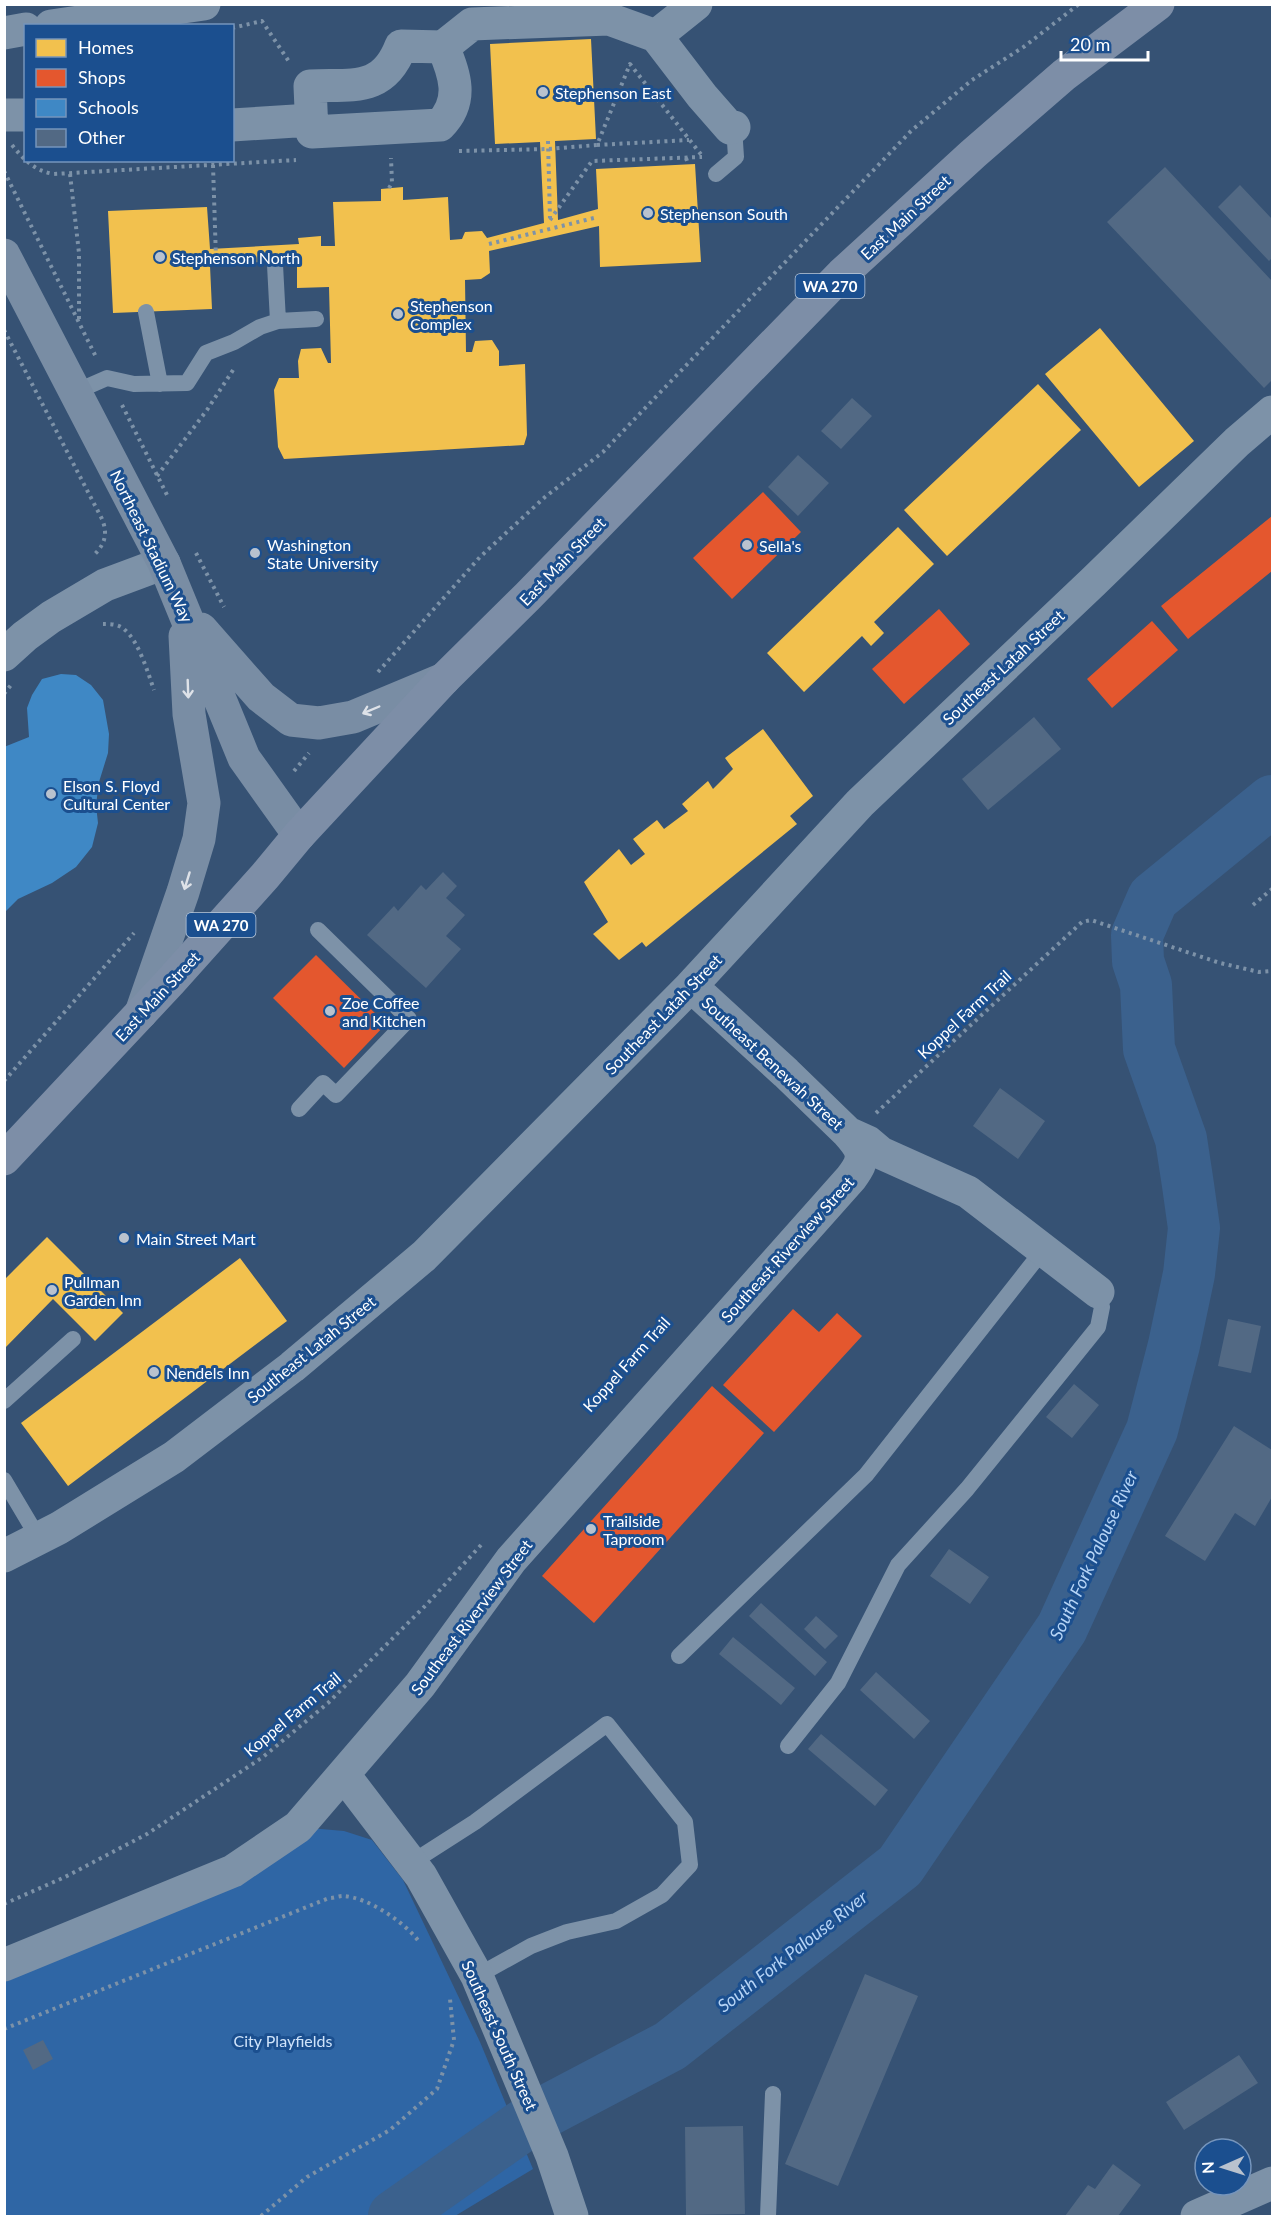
<svg xmlns="http://www.w3.org/2000/svg" width="1277" height="2221" font-family="Lato,sans-serif">
<style>
.green{fill:#2f66a5}
.homes{fill:#f2c14e}
.shops{fill:#e4572e}
.schools{fill:#3f88c5}
.lines{fill:none;stroke-linecap:round;stroke-linejoin:round}
.river{stroke:#3b618d;stroke-width:52}
.building{fill:#526984}
.path{stroke:#7d92a8;stroke-width:4;stroke-dasharray:3 4.5;stroke-linecap:butt}
.lane{stroke:#7d92a8;stroke-width:16}
.street{stroke:#7d92a8;stroke-width:33}
.secondary{stroke:#798da4;stroke-width:33}
.primary{stroke:#7d8ea7;stroke-width:33}
.oneway{stroke:#dee2e8}
.poi-dot{fill:#b9c2ce;stroke:#1b4f8f;stroke-width:2}
.labels{text-anchor:middle;dominant-baseline:central;stroke-width:6;stroke-linejoin:round;paint-order:stroke}
.shield{fill:#1b4f8f;stroke:#bbcadd;stroke-width:1.5}
.shield-label{font-size:15px;font-weight:bold;fill:#fff}
.poi-label{font-size:16px;fill:#fff;stroke:#1b4f8f;text-anchor:start}
.street-label{font-size:16px;fill:#fff;stroke:#1b4f8f}
.park-label{font-size:16px;fill:#cfe3fa;stroke:#1b4f8f}
.water-label{font-size:18px;font-style:italic;fill:#b5d3f5;stroke:#1b4f8f}
</style>
<rect width="100%" height="100%" fill="#365274"/>
<path class="green" d="M298,1827L344,1831L372,1840L403,1880L480,2042L533,2169L455,2216H5V1965Z"/>
<path class="homes" d="M591,39L596,139L555,141L558,220L598,209L596,169L695,164L701,262L600,267L599,226L489,251L490,273L481,279L465,280L466,352H472L475,341L492,340L499,351V366L525,364L527,435L524,445L284,459L278,447L274,390L279,378H299L298,361L301,349L321,348L328,363H331L329,287L297,288V259L210,266L212,309L113,313L108,211L207,207L210,249L299,244L298,238L321,236V246H335L333,202L381,201V189L403,187V200L448,197L450,240L462,239L465,232L482,231L487,238L544,223L540,142L495,144L490,44Z
M1100,328L1194,441L1139,487L1045,374Z
M1038,384L1081,430L947,556L904,510Z
M898,527L934,564L874,622L884,633L871,646L862,636L804,692L767,653Z
M763,729L813,796L790,816L797,824L646,947L642,942L619,960L593,934L608,922L584,882L619,849L631,865L645,854L633,839L657,820L664,829L688,811L682,804L708,781L713,789L733,769L725,758Z
M47,1237L123,1313L95,1341L53,1299L4,1349V1280Z
M240,1258L287,1321L68,1486L21,1423Z"/>
<path class="shops" d="M763,492L801,532L732,599L693,558Z
M1272,516V571L1188,639L1161,606Z
M939,609L970,644L904,704L872,669Z
M1152,621L1178,650L1112,708L1087,679Z
M316,955L386,1024L344,1068L273,998Z
M793,1309L819,1332L837,1313L862,1336L774,1432L723,1385Z
M712,1386L764,1433L594,1623L542,1576Z"/>
<path class="schools" d="M61,674L76,675L91,685L103,700L109,734L108,753L99,782L96,805L98,823L92,847L76,867L52,883L18,899L4,913V747L29,737L27,708L32,695L42,679Z"/>
<g class="lines">
<path class="river" d="M394,2216L535,2117L670,2046L900,1866L1062,1628L1152,1430L1174,1345L1189,1274L1194,1228L1188,1185L1181,1139L1149,1049L1146,985L1138,961L1137,935L1153,898L1272,801"/>
</g>
<path class="building" d="M1165,167L1272,281V380L1264,388L1107,222Z
M1240,185L1272,219V258L1269,261L1218,207Z
M852,398L872,416L841,449L821,431Z
M798,455L829,483L798,516L768,487Z
M1034,717L1061,749L988,810L962,779Z
M443,872L457,886L446,898L465,915L446,936L461,949L426,988L367,935L394,906L398,911L421,885L426,890Z
M1000,1088L1045,1121L1018,1159L973,1126Z
M1228,1319L1261,1326L1251,1373L1218,1366Z
M1074,1384L1099,1405L1072,1438L1046,1417Z
M1234,1426L1272,1450V1497L1255,1526L1235,1513L1205,1561L1165,1536Z
M949,1549L989,1577L970,1604L930,1576Z
M761,1603L827,1662L815,1676L749,1616Z
M816,1616L838,1636L825,1649L804,1629Z
M733,1637L795,1688L781,1705L719,1654Z
M876,1672L930,1721L914,1739L860,1690Z
M821,1734L888,1790L875,1806L808,1749Z
M865,1974L918,1996L838,2186L785,2164Z
M43,2040L53,2059L33,2070L23,2050Z
M1239,2055L1258,2083L1184,2130L1166,2102Z
M743,2126L745,2214L686,2215L685,2127Z
M1113,2164L1141,2185L1118,2216H1065L1088,2185L1095,2189Z"/>
<g class="lines">
<path class="path" d="M232,28L262,21L290,63
M548,141L550,218
M12,145C24,160 35,171 54,174L296,160
M597,145L689,140
M459,151L548,149L597,145L630,64L703,157
M686,158L688,164
M213,165L216,259L255,256
M4,171L97,359
M70,174L79,253V320
M389,188L392,183L391,158
M550,220L592,161L702,157
M489,244L598,217
M4,330L102,519C108,534 105,544 94,555
M122,405L167,495
M157,476L207,410L235,367
M196,553L224,607
M103,624C110,624 119,624 125,630C139,642 148,673 154,690
M378,672L480,557L545,497L603,452L911,131L972,80L1025,46L1079,4
M4,694L11,685
M294,771L309,753
M1253,905L1272,889
M4,1081L134,933
M876,1113L1082,922L1091,920L1220,963L1259,972L1272,971
M4,1904L65,1877L147,1834L263,1757L328,1703L428,1603L481,1545
M4,2029L329,1898C334,1898 339,1896 343,1896C368,1897 406,1923 420,1943
M261,2216L307,2177L390,2130L437,2089L454,2040L450,1999"/>
<path class="lane" d="M716,174L736,157L734,127
M275,265L278,321
M146,312L160,384
M75,392L107,378L134,384L187,383L206,353L234,342L260,327L278,321L316,319
M299,1109L323,1083L336,1095L409,1019L318,930
M4,1401L73,1339
M4,1480L39,1539
M679,1656L866,1475L1044,1249
M788,1746L838,1683L898,1565L967,1489L1098,1327L1102,1307L1098,1292
M411,1863L475,1822L607,1724L685,1822L690,1865L662,1895L616,1921L567,1932L531,1946L477,1976
M768,2216L773,2094"/>
<path class="street" d="M696,4L656,36L702,96L730,128L734,127
M51,26L204,4
M4,33L26,29
M443,47C455,74 464,101 440,125L312,132L310,86C352,84 383,93 401,46L443,47L472,24L609,19L656,36
M4,115H26
M232,125L311,120
M4,655L25,636L51,617L105,585L164,563
M691,986L786,1073L848,1133L868,1142L881,1153L968,1192L1098,1292
M4,1556L59,1528L174,1457L292,1367L424,1256L691,986L860,803L1093,582L1237,442L1272,412
M344,1775L421,1876L477,1976L552,2156L572,2216
M4,1965L233,1871L298,1827L420,1685L511,1560L851,1178C866,1158 864,1151 848,1133
M1197,2216L1272,2183"/>
<path class="secondary" d="M4,255L164,563L244,758L299,835
M201,629L261,697L291,720L319,723L353,717L444,679
M141,1013L183,892L199,839L204,803L189,714L185,636"/>
<path class="primary" d="M4,1159L170,982L265,876L299,835L444,679L528,596L842,274L973,154L1064,75L1158,4"/>
</g>
<defs><path id="oneway-shaft" d="M-6 0H5M1.5-3L5.5 0L1.5 3" fill="none" stroke-width="1.6" stroke-linecap="round" stroke-linejoin="round" transform="scale(1.5)"/></defs>
<g class="oneway">
<use href="#oneway-shaft" transform="translate(188 689) rotate(88)"/>
<use href="#oneway-shaft" transform="translate(371 710) rotate(157)"/>
<use href="#oneway-shaft" transform="translate(187 881) rotate(107)"/>
</g>
<g class="poi-dot">
<circle cx="543" cy="92" r="6"/>
<circle cx="648" cy="213" r="6"/>
<circle cx="160" cy="257" r="6"/>
<circle cx="398" cy="314" r="6"/>
<circle cx="747" cy="545" r="6"/>
<circle cx="255" cy="553" r="6"/>
<circle cx="51" cy="794" r="6"/>
<circle cx="330" cy="1011" r="6"/>
<circle cx="124" cy="1238" r="6"/>
<circle cx="52" cy="1290" r="6"/>
<circle cx="154" cy="1372" r="6"/>
<circle cx="591" cy="1529" r="6"/>
</g>
<g class="labels">
<g class="shield">
<rect x="795.5" y="274" width="69" height="24" rx="4.5"/>
<rect x="186.5" y="913" width="69" height="24" rx="4.5"/>
</g>
<g class="shield-label">
<text x="830" y="286">WA 270</text>
<text x="221" y="925">WA 270</text>
</g>
<g class="poi-label">
<text x="555" y="92">Stephenson East</text>
<text x="660" y="213">Stephenson South</text>
<text x="172" y="257">Stephenson North</text>
<text x="410" y="305">Stephenson<tspan x="410" dy="18">Complex</tspan></text>
<text x="267" y="544">Washington<tspan x="267" dy="18">State University</tspan></text>
<text x="759" y="545">Sella's</text>
<text x="63" y="785">Elson S. Floyd<tspan x="63" dy="18">Cultural Center</tspan></text>
<text x="342" y="1002">Zoe Coffee<tspan x="342" dy="18">and Kitchen</tspan></text>
<text x="136" y="1238">Main Street Mart</text>
<text x="64" y="1281">Pullman<tspan x="64" dy="18">Garden Inn</tspan></text>
<text x="166" y="1372">Nendels Inn</text>
<text x="603" y="1520">Trailside<tspan x="603" dy="18">Taproom</tspan></text>
</g>
<g class="street-label">
<text transform="translate(905 217) rotate(-43)">East Main Street</text>
<text transform="translate(152 546) rotate(64)">Northeast Stadium Way</text>
<text transform="translate(562 561) rotate(-46)">East Main Street</text>
<text transform="translate(1003 667) rotate(-43)">Southeast Latah Street</text>
<text transform="translate(157 996) rotate(-47)">East Main Street</text>
<text transform="translate(663 1014) rotate(-46)">Southeast Latah Street</text>
<text transform="translate(964 1014) rotate(-43)">Koppel Farm Trail</text>
<text transform="translate(773 1063) rotate(43)">Southeast Benewah Street</text>
<text transform="translate(787 1249) rotate(-48)">Southeast Riverview Street</text>
<text transform="translate(311 1349) rotate(-39)">Southeast Latah Street</text>
<text transform="translate(626 1364) rotate(-48)">Koppel Farm Trail</text>
<text transform="translate(471 1617) rotate(-53)">Southeast Riverview Street</text>
<text transform="translate(292 1714) rotate(-40)">Koppel Farm Trail</text>
<text transform="translate(500 2035) rotate(66)">Southeast South Street</text>
</g>
<g class="park-label">
<text x="283" y="2040">City Playfields</text>
</g>
<g class="water-label">
<text transform="translate(1093 1555) rotate(-65)">South Fork Palouse River</text>
<text transform="translate(792 1951) rotate(-38)">South Fork Palouse River</text>
</g>
</g>
<rect width="1277" height="2221" fill="none" stroke="#ffffff" stroke-width="12"/>
<rect x="24" y="24" width="210" height="138" fill="#1b4f8f" stroke="#7695bc" stroke-width="1.5"/>
<rect x="36" y="39" width="30" height="18" fill="#f2c14e" stroke="#7695bc" stroke-width="1.5"/>
<text x="78" y="54" font-size="18" fill="#ffffff">Homes</text>
<rect x="36" y="69" width="30" height="18" fill="#e4572e" stroke="#7695bc" stroke-width="1.5"/>
<text x="78" y="84" font-size="18" fill="#ffffff">Shops</text>
<rect x="36" y="99" width="30" height="18" fill="#3f88c5" stroke="#7695bc" stroke-width="1.5"/>
<text x="78" y="114" font-size="18" fill="#ffffff">Schools</text>
<rect x="36" y="129" width="30" height="18" fill="#526984" stroke="#7695bc" stroke-width="1.5"/>
<text x="78" y="144" font-size="18" fill="#ffffff">Other</text>
<g transform="translate(1223 2167) rotate(267)"><circle r="28" fill="#1b4f8f" stroke="#7695bc" stroke-width="1.5"/>
<path d="M0-4.5L10 22L0 15L-10 22Z" fill="#b9c2ce"/>
<text y="-9" font-size="16" font-weight="bold" text-anchor="middle" fill="#ffffff">N</text>
</g>
<path d="M1061 51v9h87v-9" fill="none" stroke="#ffffff" stroke-width="3"/>
<text x="1070" y="51" font-size="18" fill="#ffffff" stroke="#1b4f8f" stroke-width="4.5" paint-order="stroke">20 m</text>
</svg>
